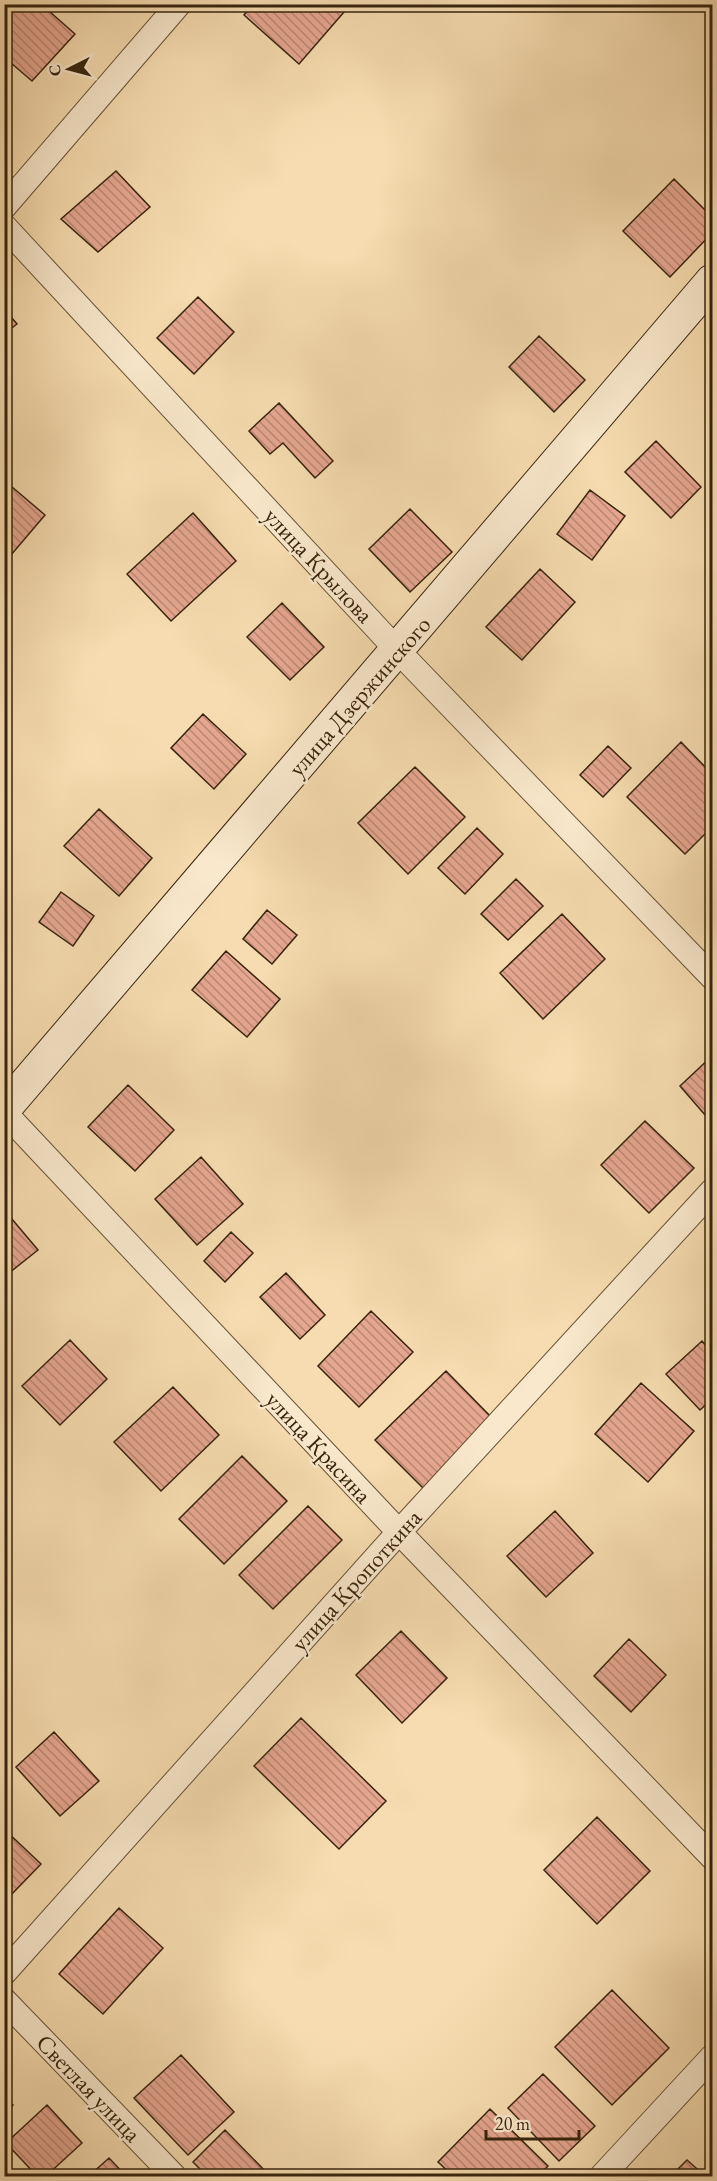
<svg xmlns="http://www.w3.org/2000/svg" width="717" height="2181" font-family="'EB Garamond',serif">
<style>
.building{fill:url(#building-back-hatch);stroke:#37240d;stroke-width:1.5}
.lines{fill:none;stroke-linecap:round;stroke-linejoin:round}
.street-casing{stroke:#675236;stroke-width:26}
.secondary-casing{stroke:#37240d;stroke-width:35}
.street{stroke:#f9e8cc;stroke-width:24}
.secondary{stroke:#f9e8cc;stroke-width:33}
.labels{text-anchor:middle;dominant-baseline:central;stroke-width:5;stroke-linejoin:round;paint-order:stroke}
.street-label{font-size:24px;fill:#37240d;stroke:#f9e8cc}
</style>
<defs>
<pattern id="building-back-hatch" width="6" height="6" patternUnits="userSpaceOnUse" patternTransform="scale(1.5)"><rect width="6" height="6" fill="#e6a790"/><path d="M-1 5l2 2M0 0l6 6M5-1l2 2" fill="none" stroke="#bb8874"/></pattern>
</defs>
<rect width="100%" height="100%" fill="#f6dcb0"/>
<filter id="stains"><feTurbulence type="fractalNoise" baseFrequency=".00333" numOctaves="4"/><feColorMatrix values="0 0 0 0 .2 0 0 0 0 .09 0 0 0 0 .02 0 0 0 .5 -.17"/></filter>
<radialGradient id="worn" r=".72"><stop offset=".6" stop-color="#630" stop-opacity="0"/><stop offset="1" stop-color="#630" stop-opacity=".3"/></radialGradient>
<path class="building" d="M4,4H41L75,34L32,81L4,57Z
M253,4H335L344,12L299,64L244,15Z
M116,171L150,207L98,252L61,219Z
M674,179L712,217V233L670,277L623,231Z
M198,297L234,332L194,374L157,338Z
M4,309L17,324L4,334Z
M539,336L585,380L554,412L509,367Z
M279,403L333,461L315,478L283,443L270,454L249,431Z
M656,441L701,487L671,518L625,472Z
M5,481L45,515L11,555L4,550Z
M590,490L625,516L592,560L557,534Z
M410,509L452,552L410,592L369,549Z
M193,513L236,561L171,621L127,574Z
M540,569L575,602L522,660L486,627Z
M282,603L324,647L290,680L247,637Z
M203,714L246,754L214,789L171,748Z
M681,742L712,774V827L685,854L627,797Z
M608,746L631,768L603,797L580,775Z
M415,767L465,817L408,874L358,823Z
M99,809L152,858L119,896L64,846Z
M477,828L503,854L465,894L438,868Z
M516,879L543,906L508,940L481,914Z
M61,892L94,916L73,946L39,922Z
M267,910L297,935L272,964L243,939Z
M562,914L605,959L543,1019L500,973Z
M226,951L280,999L247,1037L192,990Z
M712,1056V1123L680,1086Z
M128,1085L174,1130L135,1171L88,1127Z
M645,1121L694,1168L649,1213L601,1165Z
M201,1157L243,1204L197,1245L155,1199Z
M6,1212L38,1250L4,1277V1213Z
M231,1232L253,1253L225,1282L204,1261Z
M286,1273L325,1315L300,1339L260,1297Z
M371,1311L413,1352L359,1407L318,1366Z
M70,1340L107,1379L60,1425L22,1386Z
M702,1341L712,1353V1399L700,1410L666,1374Z
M446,1371L493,1419L423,1488L375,1440Z
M641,1383L694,1431L648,1482L595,1434Z
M173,1387L219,1435L161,1491L114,1442Z
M242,1456L287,1501L224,1564L179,1519Z
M308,1506L342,1540L273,1609L239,1575Z
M555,1511L593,1553L546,1597L507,1556Z
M401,1631L447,1678L402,1723L356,1675Z
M629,1639L666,1675L631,1712L594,1676Z
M301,1718L386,1801L339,1849L254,1766Z
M54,1732L99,1781L60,1816L16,1767Z
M597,1817L650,1871L597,1924L544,1870Z
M4,1829L41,1864L9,1897L4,1893Z
M119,1908L163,1948L103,2014L59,1974Z
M612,1990L669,2048L612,2105L555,2047Z
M181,2055L234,2112L188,2155L134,2098Z
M543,2074L595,2126L559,2161L508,2108Z
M4,2097L13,2105L4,2114Z
M47,2105L82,2143L46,2176H37L6,2143Z
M490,2109L548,2166L538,2176H453L438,2162Z
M225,2130L267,2173L263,2176H207L193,2162Z
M109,2158L126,2176H89Z
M687,2160L705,2176H671Z"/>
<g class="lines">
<defs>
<path id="street" d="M4,207L179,4
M4,226L398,651L712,977
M4,1112L399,1532L712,1857
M4,1973L399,1532L712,1191
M4,2000L174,2176
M602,2176L712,2057"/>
<path id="secondary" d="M4,1109L712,281"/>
</defs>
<use href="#street" class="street-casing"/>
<use href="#secondary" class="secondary-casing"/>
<use href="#street" class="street"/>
<use href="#secondary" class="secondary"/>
</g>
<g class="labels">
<g class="street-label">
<text transform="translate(319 565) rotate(47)">улица Крылова</text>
<text transform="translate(359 696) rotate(-49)">улица Дзержинского</text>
<text transform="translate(319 1447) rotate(47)">улица Красина</text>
<text transform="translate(356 1580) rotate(-48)">улица Кропоткина</text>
<text transform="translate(89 2088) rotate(46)">Светлая улица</text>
</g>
</g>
<rect width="717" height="2181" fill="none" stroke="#f6dcb0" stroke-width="24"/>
<rect x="6" y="6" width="705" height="2169" fill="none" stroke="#37240d" stroke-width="3"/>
<rect x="12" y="12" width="693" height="2157" fill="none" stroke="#37240d" stroke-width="1.5"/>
<g transform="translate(69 69) rotate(264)" stroke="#f9e8cc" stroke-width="4.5" paint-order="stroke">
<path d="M0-4.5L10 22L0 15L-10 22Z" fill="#37240d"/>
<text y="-9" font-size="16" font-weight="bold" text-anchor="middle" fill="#37240d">С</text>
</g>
<path d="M486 2130v9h93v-9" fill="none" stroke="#37240d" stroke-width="3"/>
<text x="495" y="2130" font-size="18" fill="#37240d" stroke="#f9e8cc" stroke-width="4.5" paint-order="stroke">20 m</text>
<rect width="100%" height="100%" filter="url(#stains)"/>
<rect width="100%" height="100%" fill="url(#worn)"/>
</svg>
